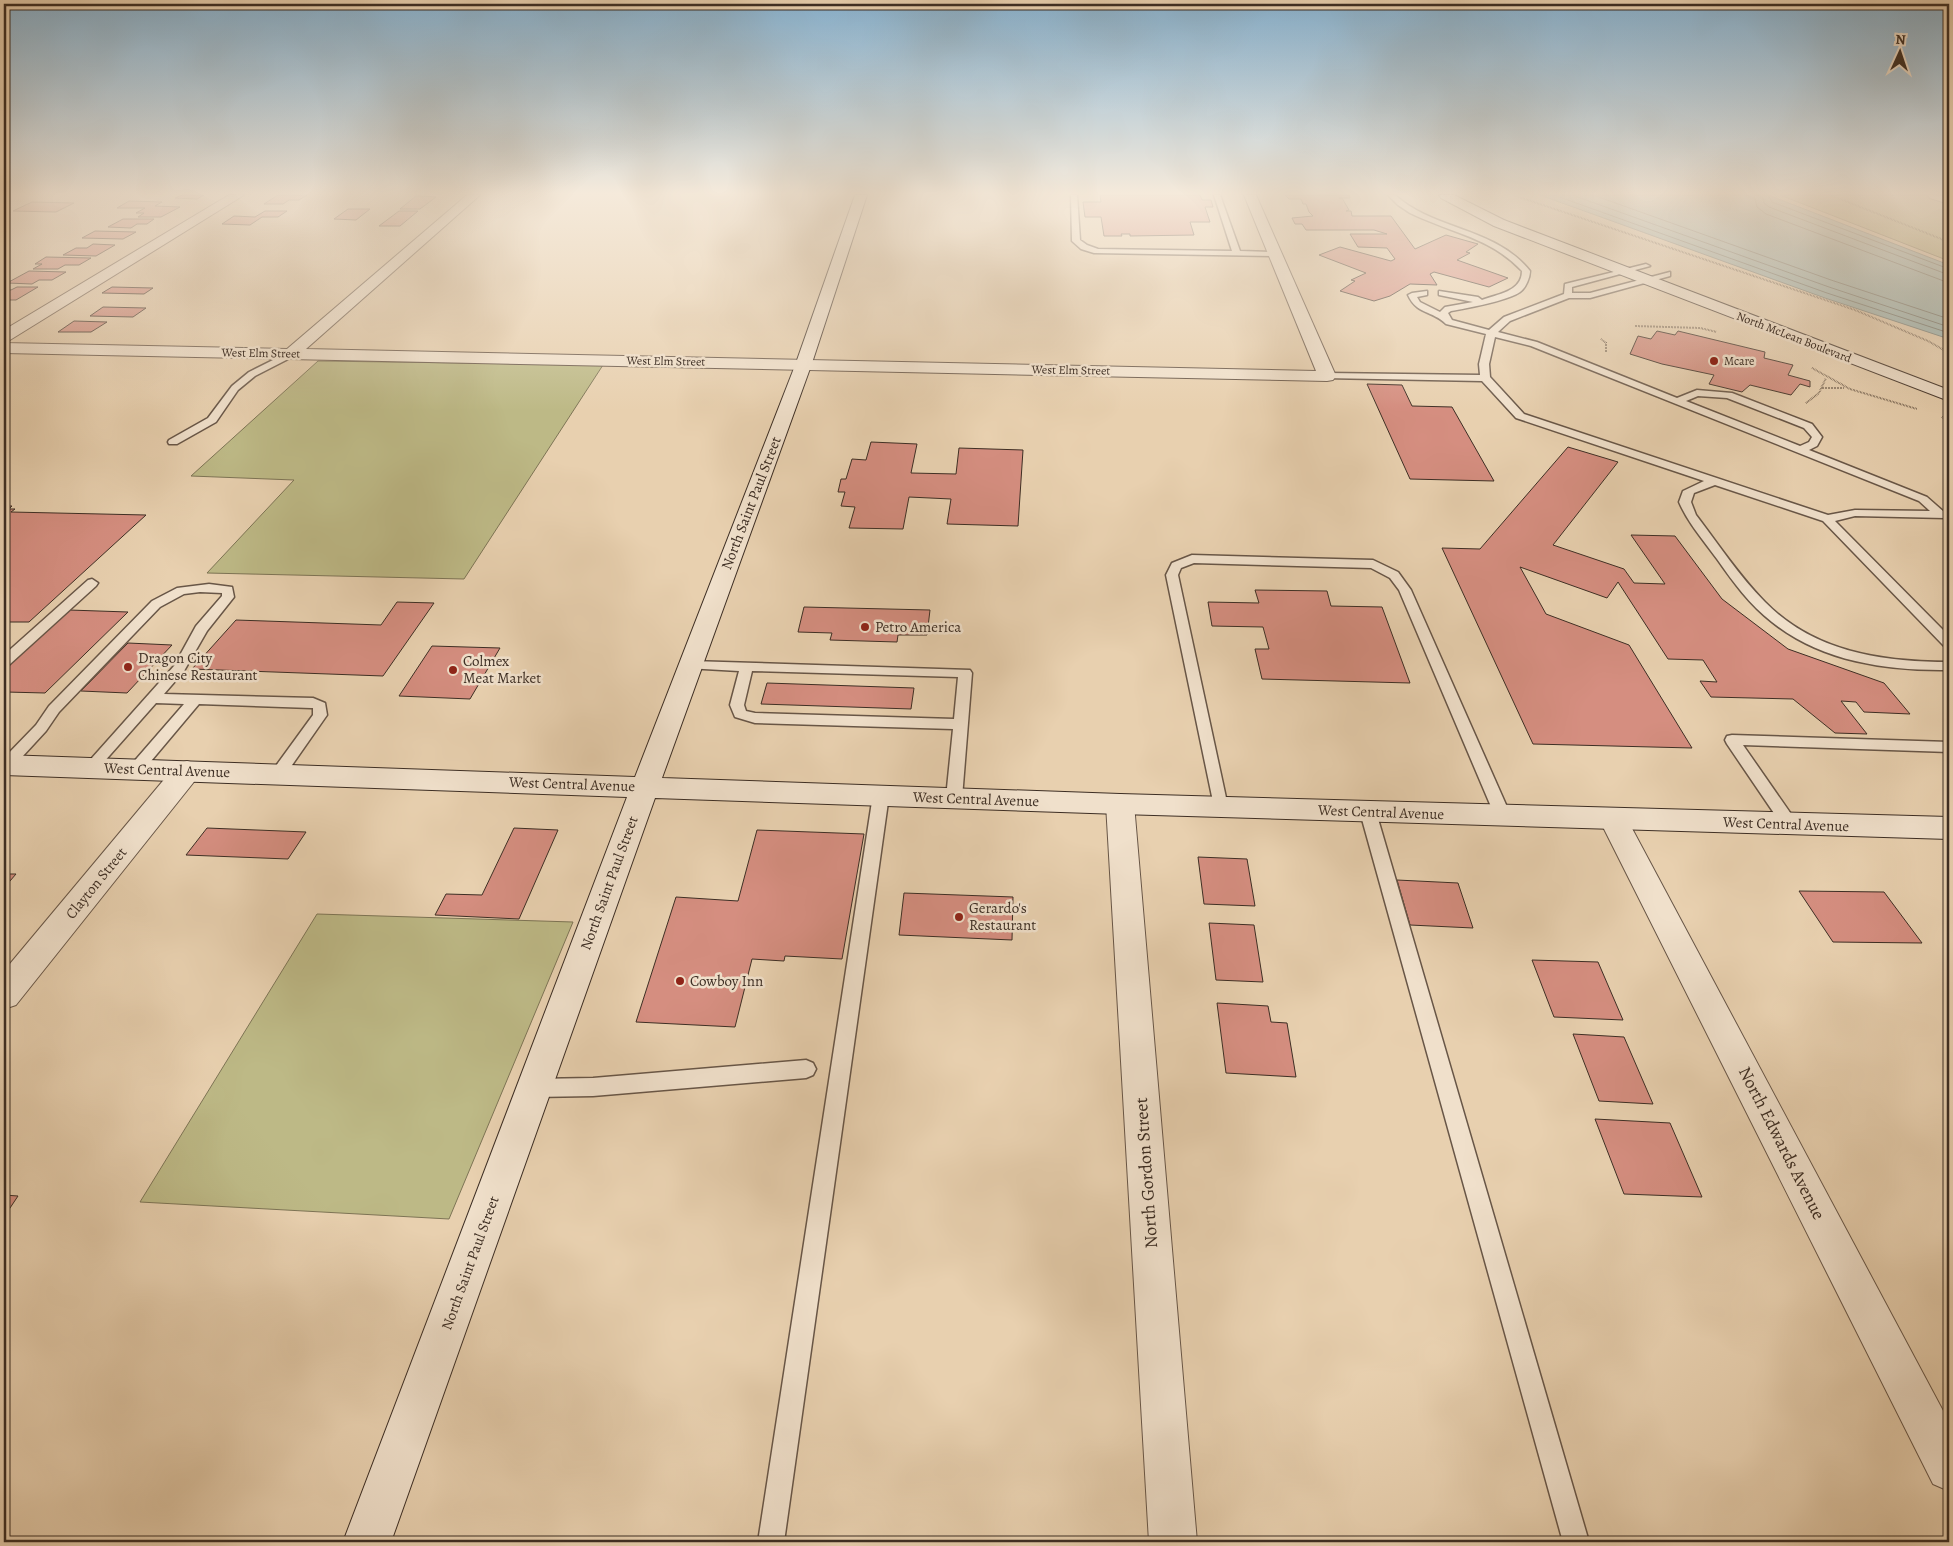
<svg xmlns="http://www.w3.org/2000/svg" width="1953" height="1546" font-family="Alegreya,serif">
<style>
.green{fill:#bdb986;stroke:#7d7455}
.water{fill:#99b5b3;stroke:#747f7a}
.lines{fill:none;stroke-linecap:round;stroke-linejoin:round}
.shore{stroke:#6b726c;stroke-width:1}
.building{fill:#d58e80;stroke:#3d2e24}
.lane-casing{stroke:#685647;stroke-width:3}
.street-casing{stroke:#685647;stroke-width:2}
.secondary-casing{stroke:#3d2e24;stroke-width:2}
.path{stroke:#3d2e24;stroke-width:2;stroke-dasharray:0.5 1;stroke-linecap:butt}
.lane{fill:#f0e0cb;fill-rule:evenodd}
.street{fill:#f0e0cb;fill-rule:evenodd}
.secondary{fill:#f0e0cb;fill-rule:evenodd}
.poi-dot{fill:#8f2418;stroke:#f0e0cb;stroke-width:2}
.labels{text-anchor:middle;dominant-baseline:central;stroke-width:5;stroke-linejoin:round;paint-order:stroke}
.far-street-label{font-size:12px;fill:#3d2e24;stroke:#f0e0cb}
.far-poi-label{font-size:12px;fill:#3d2e24;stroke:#f0e0cb;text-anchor:start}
.street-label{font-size:15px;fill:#3d2e24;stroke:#f0e0cb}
.poi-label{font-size:15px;fill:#3d2e24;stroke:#f0e0cb;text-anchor:start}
.near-street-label{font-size:18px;fill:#3d2e24;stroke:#f0e0cb}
</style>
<rect width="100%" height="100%" fill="#e8d0af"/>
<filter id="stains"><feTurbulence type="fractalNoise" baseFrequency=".004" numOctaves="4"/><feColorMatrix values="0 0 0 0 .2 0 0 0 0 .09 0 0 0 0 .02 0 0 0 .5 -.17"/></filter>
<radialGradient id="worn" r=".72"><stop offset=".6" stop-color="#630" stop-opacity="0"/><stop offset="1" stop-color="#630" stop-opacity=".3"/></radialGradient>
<path class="green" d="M1780,195H1949V261Z
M318,361L603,365L464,579L207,573L294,480L191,476Z
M317,914L573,922L449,1219L140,1202Z"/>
<path class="water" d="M1540,195H1768L1949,265V339L1825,298Z"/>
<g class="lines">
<path class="shore" d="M1554,195L1827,293L1949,333
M1572,195L1829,287L1949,327
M1593,195L1831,280L1949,319
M1754,195L1757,207L1766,214L1949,283
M1762,195L1764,203L1769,207L1949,275
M1768,195L1772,202L1949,269"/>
</g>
<path class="building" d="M182,195H204L197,199L175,198Z
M278,195H307L299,200H289L283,204H264Z
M1100,195H1200L1202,200H1211L1213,207H1205L1210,222H1190L1194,235L1130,236V234H1121L1122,236H1104L1101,217H1085L1083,202H1101Z
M1285,195H1349L1350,198H1339H1342L1349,210L1346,211H1351L1352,216H1391L1415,249L1446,235L1478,244L1466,252L1470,253L1457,260L1508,278L1489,287L1434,272L1430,274L1437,285L1410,284L1390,296L1374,301L1340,291L1355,281L1351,280L1366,273L1319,255L1340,247L1391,261L1395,259L1387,248L1358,247L1350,234H1387L1374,230H1306L1302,224H1295L1292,218L1313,216L1309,212L1306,204H1303L1301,199H1289Z
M416,196L436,197L420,209H400Z
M129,201L162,202L155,206L180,207L161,217H138L144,213H136L145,208H117Z
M32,202L74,203L56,212L13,211Z
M348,209H370L356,220L334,219Z
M265,211H287L278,217H262L250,225L222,224L234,216L255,217Z
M399,211H418L400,226H379Z
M123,219H154L147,224H137L131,228L108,227Z
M95,231L136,232L123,239L82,238Z
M93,244L115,245L96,256L63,255L76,248H87Z
M46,257L91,258L79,265H65L58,269H33L42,264H35Z
M29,271L66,272L52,280H39L32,284L7,283Z
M17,287H38L16,300H4V290H11Z
M112,287L153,288L144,294L102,293Z
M103,307L146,308L133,317L90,316Z
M74,321L107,322L91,332H58Z
M1657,331L1675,335L1678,331L1765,352L1764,358L1793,365L1788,375L1810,381V387L1800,384L1791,395L1750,385L1742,392L1709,384L1714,375L1662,364L1630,354L1638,336L1651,339Z
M1367,384L1402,385L1412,406L1452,407L1494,481L1410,479Z
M871,442L917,444L911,473L956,474L959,448L1023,450L1018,526L947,524L951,499L909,497L903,529L849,528L855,507L841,506L845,492H838L841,479H846L852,459L866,460Z
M1568,447L1618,462L1553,545L1624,569L1634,583L1665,584L1631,535L1675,536L1722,599L1788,649L1884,683L1910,714L1864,712L1856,702L1841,701L1867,734L1835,733L1793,699L1711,697L1700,681L1717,682L1703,660L1668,659L1618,582L1607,598L1520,567L1546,614L1629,645L1692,748L1533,744L1442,548L1480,549Z
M4,506H12L9,509H15L11,512L146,515L29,622H4Z
M1255,590L1327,591L1331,606L1382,607L1410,683L1262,679L1255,649H1269L1263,627L1212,626L1208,602L1259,603Z
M397,602L434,603L383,676L192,669L236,620L381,625Z
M804,607L930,610L927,635H898L897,642L830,640L832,633L798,632Z
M69,610L128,612L45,693L6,692L4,694V670Z
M128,643L172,645L127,693L81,691Z
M432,646L500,648L470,699L399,696Z
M767,683L914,688L911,709L761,704Z
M207,828L306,832L288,859L186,855Z
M514,828L558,830L519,919L435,915L446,894L482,895Z
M757,830L864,834L842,959L785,956L784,961L752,959L735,1027L636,1022L676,897L738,901Z
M1198,857L1247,859L1255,906L1204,904Z
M4,874H16L4,888Z
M1397,880L1458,883L1473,928L1410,925Z
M1799,891L1884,892L1922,943L1833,942Z
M904,893L1013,897L1012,940L899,935Z
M1209,923L1254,925L1263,982L1216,980Z
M1532,960L1598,962L1623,1020L1554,1017Z
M1217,1003L1268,1006L1271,1022L1287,1023L1296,1077L1226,1073Z
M1573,1034L1624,1037L1653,1104L1599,1101Z
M1595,1119L1670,1123L1702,1197L1624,1194Z
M4,1195L18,1196L4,1217Z"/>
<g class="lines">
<defs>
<path id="lane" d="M1071,195H1077L1080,240L1087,245L1098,249L1232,251L1214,195H1220L1240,251L1275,252L1279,254L1275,256L1094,253L1081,249L1072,241Z
M1388,195H1395C1435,231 1495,227 1530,271C1530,277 1526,288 1520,292C1507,301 1468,308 1451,311L1448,313L1452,320L1489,330L1504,317L1564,294L1565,284L1646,264L1650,266L1572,287V293H1590L1670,272V276L1590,298H1569L1510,321L1498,332L1537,342L1677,398L1697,390L1732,393L1812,424L1822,437L1817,446L1809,450L1927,497L1944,512L1949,513V517L1945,518L1855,516L1835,521L1949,636V647L1944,646L1823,521L1715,485L1694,493L1691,502L1696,515C1719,545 1739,576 1765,602C1814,652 1882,662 1949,662V670C1887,671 1822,662 1772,622C1750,605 1733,582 1717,559C1704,541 1688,523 1679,502L1683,491L1704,481L1516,418L1482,381L1324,378V374L1327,373L1480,375L1479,364L1486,334L1446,324C1432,310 1417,315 1408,295L1412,293L1427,291V295L1417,297L1420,302L1440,312L1445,307L1473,302L1439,295V291L1478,297L1482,300C1497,294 1522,292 1522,271C1490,237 1451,233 1410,213L1398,205ZM1495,337L1531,346L1919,501L1930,511L1855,510L1828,515L1524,414L1490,377L1489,364ZM1698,396L1727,398L1804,428L1812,437L1809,442L1800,446L1686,401Z
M291,351L294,352V356L255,376L238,390L216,422L177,444H169L168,442L169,440L208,418L232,386L249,372Z
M1192,555L1373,560L1398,572L1411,590L1511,816L1509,820L1503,822L1497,820L1495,816L1399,590L1390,578L1371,568L1194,563L1181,568L1178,575L1228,807L1225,811L1220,813L1215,811L1166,575L1172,563Z
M92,579L98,583L96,586L9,665L4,666V655L88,580Z
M209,584L232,587L234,597L207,631L184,671L164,694L313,698L325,703L327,715L283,778L278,779L273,778L270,774L313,715V708H311L199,704L141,773L136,774L131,773L129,769L131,765L184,704L156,703L95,772L90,773L85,772L83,768L174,666L196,626L222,596V593L200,592L184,594L160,607L59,712L46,731L11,769L4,770V758L36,725L49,706L152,601L177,588Z
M691,661L970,670L972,673L962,798L959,802L954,804L949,802L946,798L953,729L755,723L735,717L730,705L739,671L686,668L684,665ZM752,671L958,677L954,719L755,713L746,711L744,705Z
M1732,735L1949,742V752L1743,745L1798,824L1796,828L1790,830L1784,828L1727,744L1725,740L1727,736Z
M881,789L886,791L889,795L784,1542H758L873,795L876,791Z
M1368,806L1373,808L1376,812L1589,1542H1563L1360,812L1363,808Z
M806,1060L813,1063L816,1069L813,1075L806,1078L593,1096L534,1097L527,1094L524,1088L527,1082L534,1079L593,1078Z"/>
<path id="street" d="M229,195H244L10,340L4,342V330Z
M467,195H480L306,349L1316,371L1244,195H1256L1336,376L1333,380L1327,381L4,353V343L287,349Z
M1928,195L1949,196V204L1930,198Z
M187,761L197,764L201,771L197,778L16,1005L4,1009V971L177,764Z
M1120,794L1130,797L1134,804L1197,1542H1149L1106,804L1110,797Z
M1613,808L1623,812L1627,819L1949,1422V1491L1933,1484L1599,819L1603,812Z"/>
<path id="secondary" d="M855,195H867L812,363L662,778L1120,794L1949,817V839L1120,814L655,798L391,1542H343L627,797L4,775V755L635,777L796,363Z
M1439,195H1454L1504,220L1949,390V401L1494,226L1441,198Z"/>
</defs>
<use href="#lane" class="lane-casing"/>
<use href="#street" class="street-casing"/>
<use href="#secondary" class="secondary-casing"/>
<path class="path" d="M1513,195L1855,310L1928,341L1949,353
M1830,195L1949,242
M1635,326L1700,328L1717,332
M1601,339L1606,343V353
M1812,368L1850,389L1917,409
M1822,388H1844
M1806,403L1819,393L1826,378
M1942,417L1949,423"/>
<use href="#lane" class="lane"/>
<use href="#street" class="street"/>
<use href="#secondary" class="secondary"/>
</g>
<linearGradient id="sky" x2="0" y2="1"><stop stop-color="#88b4d3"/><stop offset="0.47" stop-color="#f5eadb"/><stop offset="1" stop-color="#f5eadb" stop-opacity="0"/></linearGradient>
<rect width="1953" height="411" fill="url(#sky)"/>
<g class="poi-dot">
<circle cx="1714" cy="361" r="5"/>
<circle cx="865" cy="627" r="5"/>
<circle cx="128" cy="667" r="5"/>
<circle cx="453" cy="670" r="5"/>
<circle cx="959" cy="917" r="5"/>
<circle cx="680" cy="981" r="5"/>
</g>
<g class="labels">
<g class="far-street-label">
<text transform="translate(1794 337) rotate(21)">North McLean Boulevard</text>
<text transform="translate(261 353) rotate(1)">West Elm Street</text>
<text transform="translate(666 361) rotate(1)">West Elm Street</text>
<text transform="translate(1071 370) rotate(1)">West Elm Street</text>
</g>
<g class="far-poi-label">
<text x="1724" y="361">Mcare</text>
</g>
<g class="street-label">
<text transform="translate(751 503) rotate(-69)">North Saint Paul Street</text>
<text transform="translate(167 770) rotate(2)">West Central Avenue</text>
<text transform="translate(572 784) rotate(2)">West Central Avenue</text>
<text transform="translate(976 799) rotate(2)">West Central Avenue</text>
<text transform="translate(1381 812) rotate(2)">West Central Avenue</text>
<text transform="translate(1786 824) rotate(2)">West Central Avenue</text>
<text transform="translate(96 883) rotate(-51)">Clayton Street</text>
<text transform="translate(609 883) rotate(-70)">North Saint Paul Street</text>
<text transform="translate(470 1263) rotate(-70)">North Saint Paul Street</text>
</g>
<g class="poi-label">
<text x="875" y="627">Petro America</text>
<text x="138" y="658">Dragon City<tspan x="138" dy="17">Chinese Restaurant</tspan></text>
<text x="463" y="661">Colmex<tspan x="463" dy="17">Meat Market</tspan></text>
<text x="969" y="908">Gerardo's<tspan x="969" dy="17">Restaurant</tspan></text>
<text x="690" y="981">Cowboy Inn</text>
</g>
<g class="near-street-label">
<text transform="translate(1782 1143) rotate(63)">North Edwards Avenue</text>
<text transform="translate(1146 1173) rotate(-94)">North Gordon Street</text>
</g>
</g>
<rect width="1953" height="1546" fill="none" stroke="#e8d0af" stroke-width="20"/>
<rect x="5" y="5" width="1943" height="1536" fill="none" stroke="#3d2e24" stroke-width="2.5"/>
<rect x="10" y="10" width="1933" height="1526" fill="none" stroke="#3d2e24"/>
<g transform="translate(1900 52) rotate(3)" stroke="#f0e0cb" stroke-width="4" paint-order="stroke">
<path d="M0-4L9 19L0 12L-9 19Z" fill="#3d2e24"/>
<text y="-8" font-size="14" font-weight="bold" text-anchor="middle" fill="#3d2e24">N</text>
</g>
<rect width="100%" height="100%" filter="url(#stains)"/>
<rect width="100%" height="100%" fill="url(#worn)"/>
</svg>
